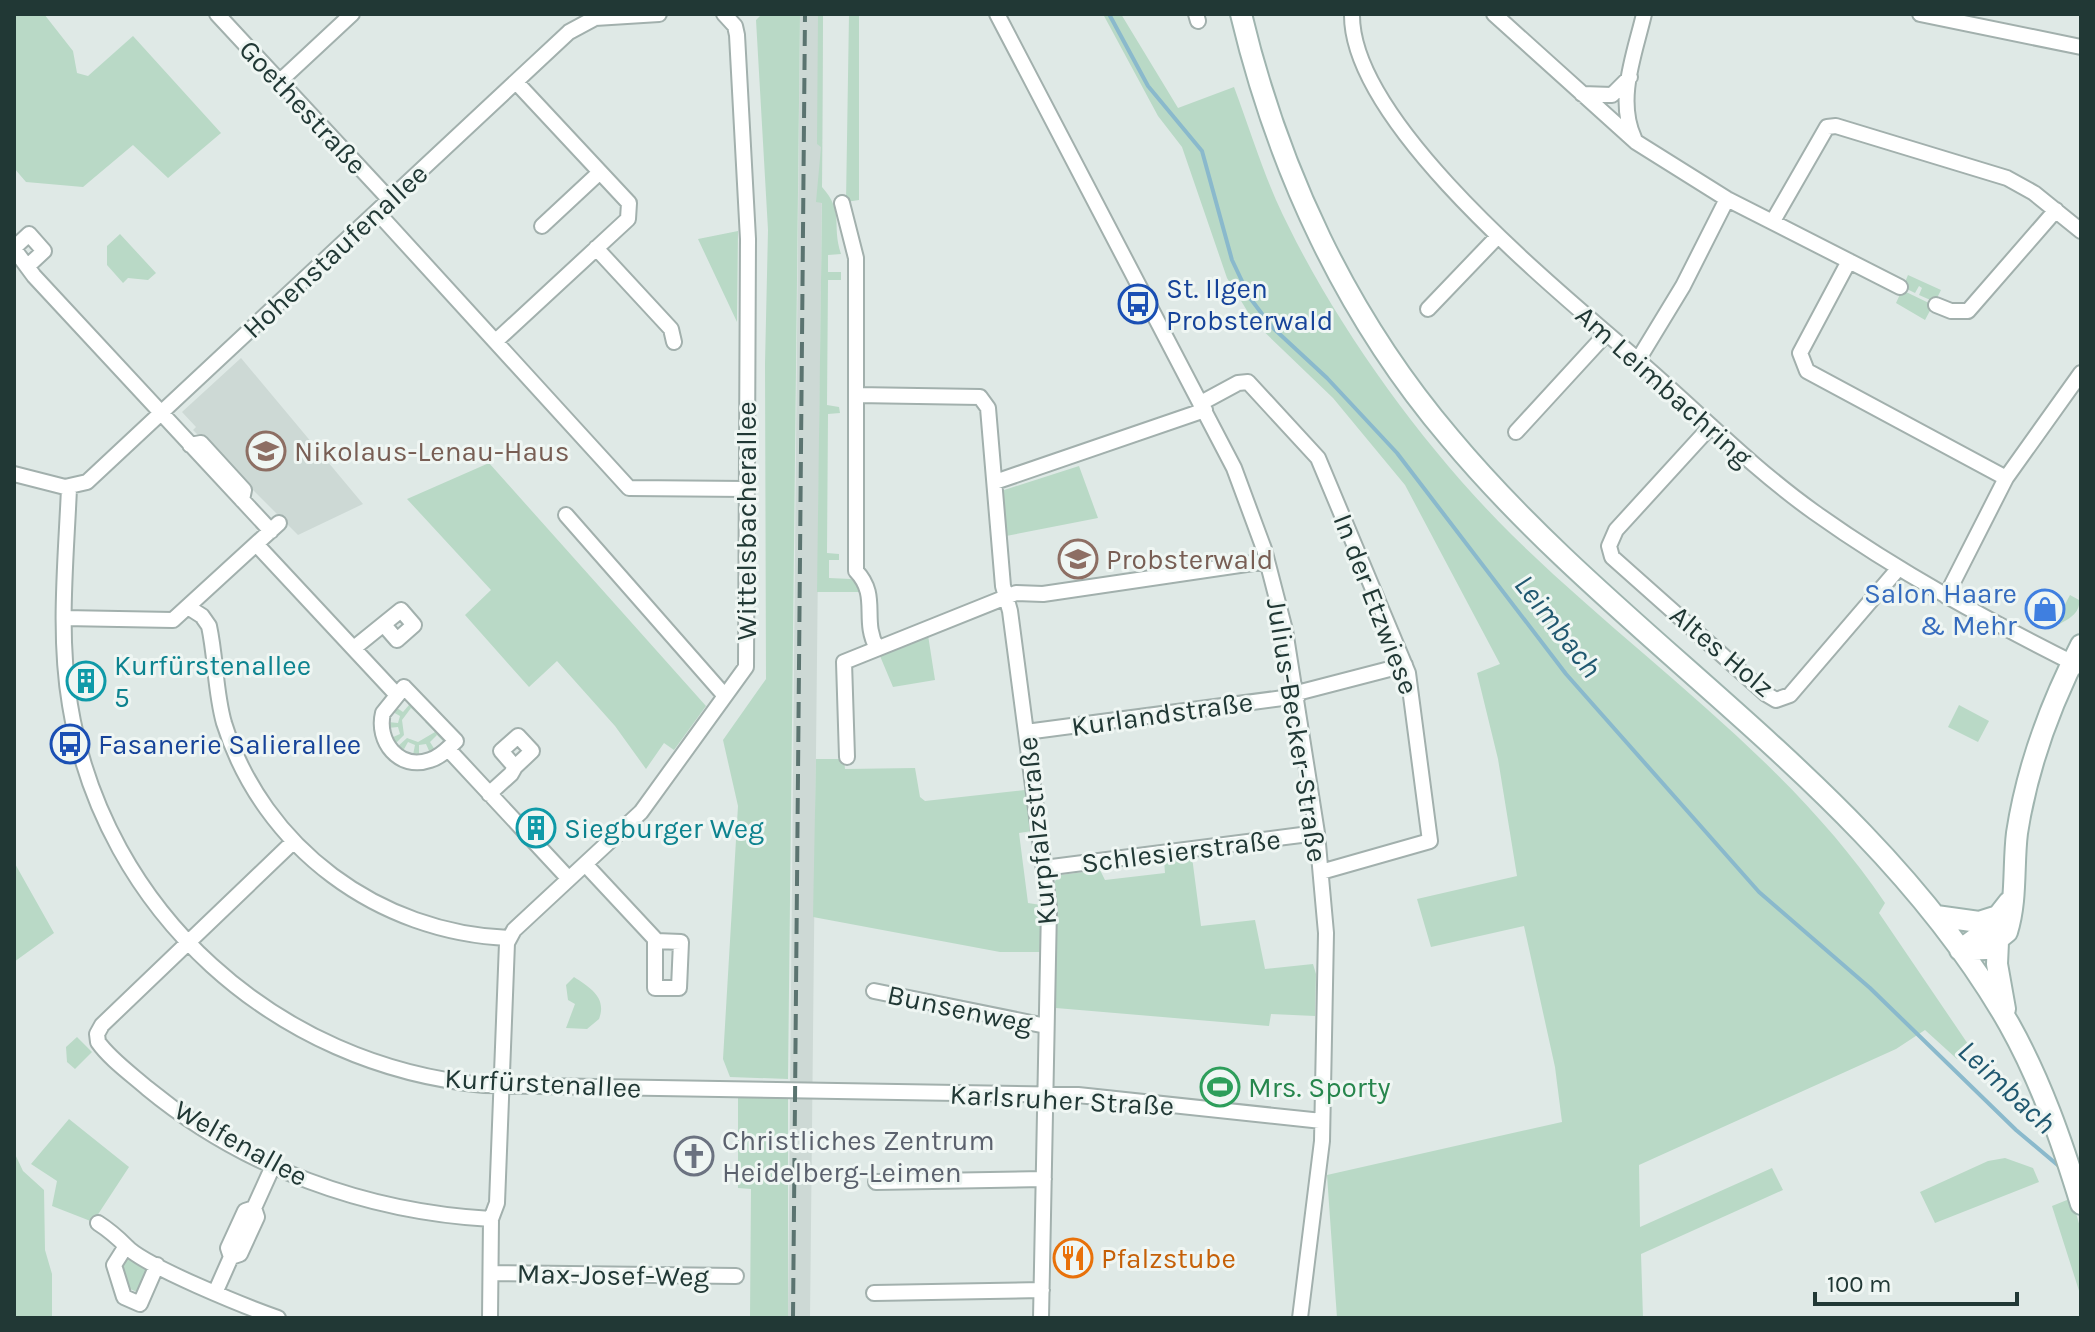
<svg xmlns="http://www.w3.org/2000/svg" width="2095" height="1332" font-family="Karla,sans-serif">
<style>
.built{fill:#cdd9d5}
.green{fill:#b9d9c6}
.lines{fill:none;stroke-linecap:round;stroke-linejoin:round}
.stream{stroke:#8ab9cc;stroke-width:4}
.street-casing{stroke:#a2b0ad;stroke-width:18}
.secondary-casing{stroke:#9fb4af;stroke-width:24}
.street{stroke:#fff;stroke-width:14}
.secondary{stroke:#fff;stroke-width:20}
.rail{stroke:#5b7470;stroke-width:4;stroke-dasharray:16 8;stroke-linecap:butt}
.labels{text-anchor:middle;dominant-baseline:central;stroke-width:6;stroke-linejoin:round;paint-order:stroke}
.street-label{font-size:28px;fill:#213835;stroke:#eff6f3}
.transit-label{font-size:28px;fill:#164399;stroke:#eff6f3;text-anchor:start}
.education-label{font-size:28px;fill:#785e54;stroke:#eff6f3;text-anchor:start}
.shop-label{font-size:28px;fill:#366cbe;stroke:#eff6f3;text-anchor:end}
.culture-label{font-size:28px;fill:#0d838f;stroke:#eff6f3;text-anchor:start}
.leisure-label{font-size:28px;fill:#27864d;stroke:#eff6f3;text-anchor:start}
.worship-label{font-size:28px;fill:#5b616d;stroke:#eff6f3;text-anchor:start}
.food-label{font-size:28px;fill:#c56008;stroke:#eff6f3;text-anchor:start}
.water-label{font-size:30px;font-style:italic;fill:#205870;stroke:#eff6f3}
</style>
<rect width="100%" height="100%" fill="#dfe9e6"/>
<path class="built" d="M800,14H823L822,187L810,1318H788Z
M241,358L363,504L298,535L193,430L196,427L182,412Z"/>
<path class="green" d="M14,14H44L73,51L77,73L88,76L133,36L221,133L168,178L133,145L83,187L26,182L14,168Z
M762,14H800L788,1079L730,1077L723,1059L738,806L723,740L766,679L765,364L768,230L756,20Z
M818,14H823L822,187C845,213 831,224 841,254L828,255V272H841V280H828L827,405L839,407L840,413L828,414L827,553L839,554V560H829V578L851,579L864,592H817L822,203L816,202L821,147L817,144Z
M849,14H859V200L846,202Z
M1103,14H1121L1178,108L1234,87C1248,124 1260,163 1276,200C1329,317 1421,445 1512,535C1636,657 1787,757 1885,903L1879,913L1970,1047L1957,1059L1925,1030L1896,1049L1639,1165L1640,1227L1772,1168L1783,1190L1641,1254L1643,1318H1337L1327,1175L1562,1122L1555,1067L1524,926L1431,947L1417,899L1517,876L1498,759L1477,673L1500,664L1405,485L1333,398L1254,322L1227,278L1182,147L1158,116Z
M738,231L737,322L698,239Z
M120,234L156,273L148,280L128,278L123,283L107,265V246Z
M1908,275L1941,290L1935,302L1919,295L1922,288L1919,286L1915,293L1903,287Z
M1902,290L1933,305L1925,320L1896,303Z
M489,463L706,706L674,750L664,743L646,769L615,726L557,661L529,687L465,615L491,590L407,499Z
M1079,466L1098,518L1006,536L1001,491Z
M2070,595L2079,600C2081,614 2066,621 2053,627Z
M928,635L935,680L893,687L880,656Z
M405,697L424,716L422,718L411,708L402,720L404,735L395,744L391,738L400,734L398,727L388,728V722L398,723L400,716L391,711L394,706L403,712L409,705Z
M1959,705L1989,721L1978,742L1948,727Z
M427,719L445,738L444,742L437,735L430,742L435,750L430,753L426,744L419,745V755H413L415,745L408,742L403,751L397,747L407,738L418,742L435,732L425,722Z
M816,759H844L845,769L915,768L920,797L925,801L1025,790L1032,831L1019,833L1028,903L1041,905L1040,952H1000L813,917Z
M1192,857L1201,926L1255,920L1265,969L1313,964L1316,974L1315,1016L1271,1014L1269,1026L1056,1008L1055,881L1060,875L1100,870L1105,880L1165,873L1164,860Z
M14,862L54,933L14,962Z
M574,977C591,988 607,998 599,1019L587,1029L566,1028L575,1004L568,1000L566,985Z
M77,1037L92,1052L75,1069L67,1062L66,1047Z
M738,1097L788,1098V1318H750L751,1189L738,1188Z
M69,1119L129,1167L93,1222L52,1206L57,1181L31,1164Z
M14,1152L23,1171L44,1190L45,1250L52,1274V1318H14Z
M2005,1158L2033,1168L2039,1182L1935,1223L1920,1192L1988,1161Z
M2072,1198L2081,1231V1297L2052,1206Z
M126,1257L147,1269L137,1292L128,1288L120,1265Z"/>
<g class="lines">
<path class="stream" d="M1109,14L1148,86L1202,151L1232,260L1250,298L1272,327L1327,378L1397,453L1566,674L1759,892L1870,988L2016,1130L2060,1167"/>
<defs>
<path id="street" d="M217,14L390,200
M997,14L1234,468L1264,549L1285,630L1317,833L1326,933L1322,1141L1300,1318
M1196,14L1198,21
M1352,14C1350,124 1561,293 1640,362C1698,412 1751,467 1814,512C1898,572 1989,621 2081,667
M1494,14L1636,142L1727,199L1900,287
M1920,14L2081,47
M280,81L352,14
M1582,94L1612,95L1630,77
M1634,138C1616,99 1635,53 1644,14
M842,203L856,258V571C880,596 861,620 877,648
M377,212L629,488L747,489
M1773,221L1827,127L1836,126L2007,178L2034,193L2081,231
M542,226L600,172
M14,248L29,234L44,251L29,265
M596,248L671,329L674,342
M14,249L34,276L271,531
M1849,261L1800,353L1807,371L2006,478
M1936,305L1951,311H1968L2056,210
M1428,309L1498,236
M496,341L628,219L629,203L516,82
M1638,360L1683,286L1727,199
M856,395L980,397L988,408L1003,586L1010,611L1049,908L1041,1318
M1201,403L1238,383L1248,382L1318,458L1408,673L1430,841L1321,872
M1711,426L1616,530L1609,546L1612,557L1766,694L1776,700L1790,695L1898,569
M1516,432L1606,334
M190,445L201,443L244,490L242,500
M14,474L65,487L87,482L569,32L595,18L659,14
M995,482L1205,410
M69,488C66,560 58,634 70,705C104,912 276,1066 484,1085L1078,1095L1322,1121
M566,515L725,696
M256,544L396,694
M1946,596L2006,478L2081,373
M188,607L202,616L209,626C216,658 215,691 224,723C263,848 379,933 509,938
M64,618L173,620L279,523
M354,648L401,610L414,625L397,640L384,625
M404,687L456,741C448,748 441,757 430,760C399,771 376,741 383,713Z
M1297,693L1405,665
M1026,732L1298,696
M448,749L569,879
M847,757L844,662L1016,593L1043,594L1267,561
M489,794L511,774L515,767L501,751L518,736L532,751L515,767
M293,842L102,1025L97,1034L98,1042C110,1059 131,1074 147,1088C244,1168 366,1212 491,1219
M585,864L655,939V988H679L681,942L656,941
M1044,868L1317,833
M874,991L1046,1026
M876,1182L1044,1179
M98,1223C109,1230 117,1237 126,1246C144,1266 249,1308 278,1318
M126,1246L114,1265L124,1297L140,1304L157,1265
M231,1257L240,1254L257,1217L254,1208
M491,1273L736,1276
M215,1293L231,1257L228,1248L245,1211L254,1208L273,1166
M874,1293L1042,1290
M490,1318L491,1219L497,1203L507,943L514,930L641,812L746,667L748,239L737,35L735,26L724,14"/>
<path id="secondary" d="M1241,14C1278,169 1346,316 1450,438C1622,644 1874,787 2009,1024C2041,1081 2062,1142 2081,1204
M1936,916L1979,922L2001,915
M1998,942L1997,964L2005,1009
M1960,950L1986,949L2007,932C2017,900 2013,865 2017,833C2027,768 2051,703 2081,645
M1960,950L1987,930L2009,902"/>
</defs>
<use href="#street" class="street-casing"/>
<use href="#secondary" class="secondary-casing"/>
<use href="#street" class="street"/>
<use href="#secondary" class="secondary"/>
<path class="rail" d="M793,1318L805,14"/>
</g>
<defs>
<symbol id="bus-ring" viewBox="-11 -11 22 22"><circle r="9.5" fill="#eff6f3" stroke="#1a4fb4" stroke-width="1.5"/><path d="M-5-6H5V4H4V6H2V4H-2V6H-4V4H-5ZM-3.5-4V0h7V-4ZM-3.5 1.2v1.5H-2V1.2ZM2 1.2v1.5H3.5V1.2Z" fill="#1a4fb4"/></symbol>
<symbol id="school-ring" viewBox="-11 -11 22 22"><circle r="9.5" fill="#eff6f3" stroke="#8d6e63" stroke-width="1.5"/><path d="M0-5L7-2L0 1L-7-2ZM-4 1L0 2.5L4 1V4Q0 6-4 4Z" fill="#8d6e63"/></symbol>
<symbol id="shop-ring" viewBox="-11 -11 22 22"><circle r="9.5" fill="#eff6f3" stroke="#3f7fe0" stroke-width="1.5"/><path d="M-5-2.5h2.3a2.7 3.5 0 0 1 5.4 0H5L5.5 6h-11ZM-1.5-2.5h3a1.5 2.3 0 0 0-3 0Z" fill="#3f7fe0"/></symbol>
<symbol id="building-ring" viewBox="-11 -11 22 22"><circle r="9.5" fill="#eff6f3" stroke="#0f9aa8" stroke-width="1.5"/><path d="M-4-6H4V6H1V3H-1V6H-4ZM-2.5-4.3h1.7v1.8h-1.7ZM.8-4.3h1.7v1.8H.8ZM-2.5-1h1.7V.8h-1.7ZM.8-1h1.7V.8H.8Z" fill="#0f9aa8"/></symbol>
<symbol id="stadium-ring" viewBox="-11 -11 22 22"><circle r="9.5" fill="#eff6f3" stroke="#2e9e5b" stroke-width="1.5"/><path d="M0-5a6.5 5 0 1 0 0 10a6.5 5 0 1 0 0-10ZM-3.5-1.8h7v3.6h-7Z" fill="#2e9e5b"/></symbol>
<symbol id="church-ring" viewBox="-11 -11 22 22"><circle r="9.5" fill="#eff6f3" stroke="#6b7280" stroke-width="1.5"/><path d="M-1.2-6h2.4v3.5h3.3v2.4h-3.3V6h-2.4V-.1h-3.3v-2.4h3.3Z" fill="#6b7280"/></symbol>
<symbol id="restaurant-ring" viewBox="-11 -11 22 22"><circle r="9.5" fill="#eff6f3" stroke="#e8710a" stroke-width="1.5"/><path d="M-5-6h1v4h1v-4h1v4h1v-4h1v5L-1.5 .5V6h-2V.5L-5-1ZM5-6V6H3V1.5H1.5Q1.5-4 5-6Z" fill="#e8710a"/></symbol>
</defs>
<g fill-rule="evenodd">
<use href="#bus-ring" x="1116" y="282" width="44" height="44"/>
<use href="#school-ring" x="244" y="429" width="44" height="44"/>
<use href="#school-ring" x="1056" y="537" width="44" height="44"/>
<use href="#shop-ring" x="2023" y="587" width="44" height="44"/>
<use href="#building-ring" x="64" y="659" width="44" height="44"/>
<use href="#bus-ring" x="48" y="722" width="44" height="44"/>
<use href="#building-ring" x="514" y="806" width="44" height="44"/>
<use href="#stadium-ring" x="1198" y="1065" width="44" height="44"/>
<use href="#church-ring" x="672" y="1134" width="44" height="44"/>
<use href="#restaurant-ring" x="1051" y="1236" width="44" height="44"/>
</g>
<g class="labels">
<g class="street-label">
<text transform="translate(303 107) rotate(47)">Goethestraße</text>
<text transform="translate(335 251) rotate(-43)">Hohenstaufenallee</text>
<text transform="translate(1664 386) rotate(42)">Am Leimbachring</text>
<text transform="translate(746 521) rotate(-90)">Wittelsbacherallee</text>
<text transform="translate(1376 604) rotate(69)">In der Etzwiese</text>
<text transform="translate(1722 651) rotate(40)">Altes Holz</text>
<text transform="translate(1162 714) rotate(-8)">Kurlandstraße</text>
<text transform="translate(1297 730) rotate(81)">Julius-Becker-Straße</text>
<text transform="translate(1037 831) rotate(-96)">Kurpfalzstraße</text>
<text transform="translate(1181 851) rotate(-7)">Schlesierstraße</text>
<text transform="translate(960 1009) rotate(12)">Bunsenweg</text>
<text transform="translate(543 1083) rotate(3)">Kurfürstenallee</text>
<text transform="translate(1062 1100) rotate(3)">Karlsruher Straße</text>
<text transform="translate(241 1143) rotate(29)">Welfenallee</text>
<text transform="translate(613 1275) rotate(1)">Max-Josef-Weg</text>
</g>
<g class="transit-label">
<text x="1166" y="288">St. Ilgen<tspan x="1166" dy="32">Probsterwald</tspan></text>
<text x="98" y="744">Fasanerie Salierallee</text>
</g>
<g class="education-label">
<text x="294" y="451">Nikolaus-Lenau-Haus</text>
<text x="1106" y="559">Probsterwald</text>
</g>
<g class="shop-label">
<text x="2017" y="593">Salon Haare<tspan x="2017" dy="32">&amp; Mehr</tspan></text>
</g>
<g class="culture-label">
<text x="114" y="665">Kurfürstenallee<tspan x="114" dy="32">5</tspan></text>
<text x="564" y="828">Siegburger Weg</text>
</g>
<g class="leisure-label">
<text x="1248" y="1087">Mrs. Sporty</text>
</g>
<g class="worship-label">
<text x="722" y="1140">Christliches Zentrum<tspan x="722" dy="32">Heidelberg-Leimen</tspan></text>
</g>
<g class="food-label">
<text x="1101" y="1258">Pfalzstube</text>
</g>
<g class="water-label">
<text transform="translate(1558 626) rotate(52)">Leimbach</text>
<text transform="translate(2007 1087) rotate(43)">Leimbach</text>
</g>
</g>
<rect width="2095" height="1332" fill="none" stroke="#213835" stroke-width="32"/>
<path d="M1815 1292v12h202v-12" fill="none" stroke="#213835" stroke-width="4"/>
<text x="1827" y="1292" font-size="24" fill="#213835" stroke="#eff6f3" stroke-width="6" paint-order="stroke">100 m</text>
</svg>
